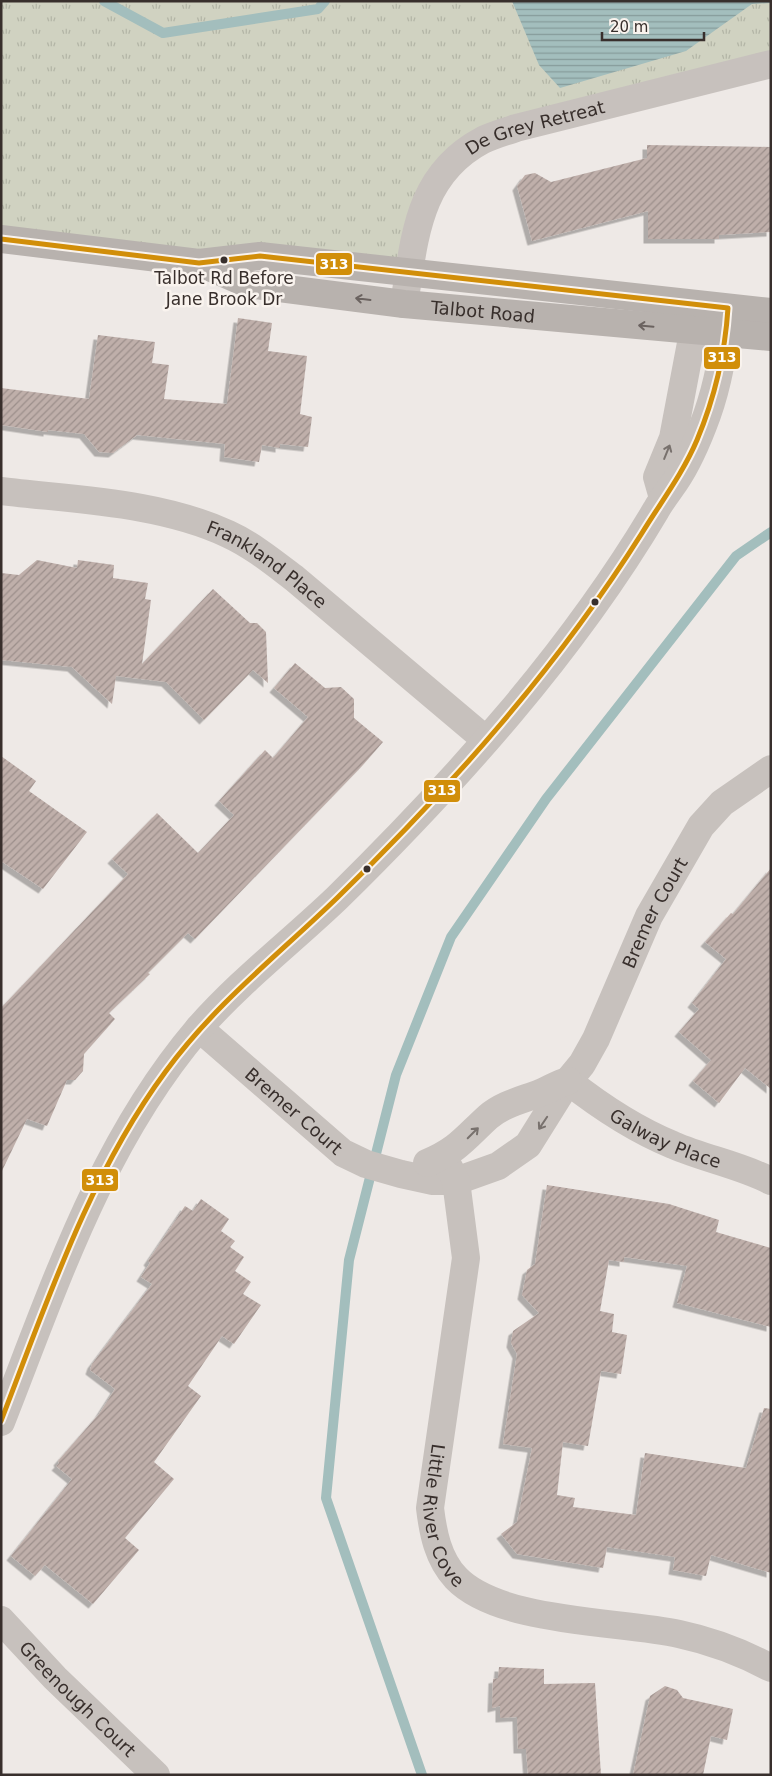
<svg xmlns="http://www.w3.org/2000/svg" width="772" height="1776" font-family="'DejaVu Sans',sans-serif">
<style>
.park{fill:url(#park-tufts)}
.water{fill:url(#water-rules)}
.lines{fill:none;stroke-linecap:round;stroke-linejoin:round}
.stream{stroke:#a3bebd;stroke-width:10}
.building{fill:url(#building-hatch);filter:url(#shadow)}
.minor{stroke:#c7c1bd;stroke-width:28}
.secondary{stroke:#b8b2ae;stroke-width:28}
.bus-1-casing{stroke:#f9f3ee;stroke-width:9}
.bus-1{stroke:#d18e09;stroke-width:5}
.oneway{stroke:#6b6360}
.oneway2{stroke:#78716d}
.bus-dot{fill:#382f2c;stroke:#f9f3ee;stroke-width:2}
.labels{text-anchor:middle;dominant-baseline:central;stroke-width:5;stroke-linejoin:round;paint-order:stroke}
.bus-label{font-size:17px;fill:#382f2c;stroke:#f9f3ee}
.street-label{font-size:18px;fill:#382f2c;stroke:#f9f3ee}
.line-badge{stroke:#f9f3ee;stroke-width:2}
.badge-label{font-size:14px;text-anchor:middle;font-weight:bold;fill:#fff}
</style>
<defs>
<pattern id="park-tufts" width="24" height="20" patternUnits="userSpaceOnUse" patternTransform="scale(1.25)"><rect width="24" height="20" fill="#d0d2c1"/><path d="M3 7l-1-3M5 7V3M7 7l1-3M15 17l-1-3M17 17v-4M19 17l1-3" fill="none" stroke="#b3b5a6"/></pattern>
<pattern id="water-rules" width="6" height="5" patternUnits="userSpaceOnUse" patternTransform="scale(1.25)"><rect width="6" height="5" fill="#a3bebd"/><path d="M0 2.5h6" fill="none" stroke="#869b9a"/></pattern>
<pattern id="building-hatch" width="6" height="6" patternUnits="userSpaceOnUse" patternTransform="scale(1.25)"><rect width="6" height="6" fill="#bfafaa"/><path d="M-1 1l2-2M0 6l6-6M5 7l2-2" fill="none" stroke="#9c8f8b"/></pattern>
<filter id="shadow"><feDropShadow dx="-4.5" dy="4.5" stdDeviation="0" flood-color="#0004"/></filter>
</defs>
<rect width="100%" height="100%" fill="#eee9e6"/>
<path class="park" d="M1,1H771V64L462,153L409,273L1,239Z"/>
<path class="water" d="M512,1H771V3L752,4L686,51L560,88L539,65Z"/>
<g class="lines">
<path class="stream" d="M104,1L163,33L318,9L325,1
M422,1775L326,1498L349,1260L396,1075L451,937L546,799L736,556L771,532"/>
</g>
<path class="building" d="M647,145L771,147V232L719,235V239H648V211L532,241L517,186L525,175L535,173L551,182L647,158Z
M238,318L272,323L268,351L307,356L300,414L312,417L308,447L280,444V448L262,445L259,462L224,457L225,444L137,435L113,453L99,452L84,434L48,430V432L1,425V388L89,399L98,335L155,342L152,363L169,365L164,399L227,404Z
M37,560L77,568L78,560L114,565L113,578L148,583L145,599L151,600L142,664L213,589L250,623H257L266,632L268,683L253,670L204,720L166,682L116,676L112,704L72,667L1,660V573L19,575Z
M295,663L325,688L341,687L354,699V718L383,742L362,766L195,939L188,933L148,973L150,974L109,1013L115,1019L84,1054L83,1071L75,1080H67L47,1126L27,1119L1,1173V1008L128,874L112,859L157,813L198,853L234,815L219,801L265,750L273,758L308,717L274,688Z
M1,756L36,781L29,791L87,832L43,889L1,861Z
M771,868V1089L745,1068L719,1103L693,1081L711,1060L679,1032L699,1009L692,1003L726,959L705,942L731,913L733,914Z
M547,1185L669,1204L719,1220L716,1232L771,1248V1327L677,1303L687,1266L624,1257V1262L609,1260L600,1311L614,1314L612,1332L627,1335L621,1374L601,1371L588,1446L563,1442L557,1495L575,1498L573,1507L636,1515L645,1453L746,1468L764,1408L771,1409V1573L711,1555L706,1576L673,1570L675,1557L607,1547L603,1568L517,1554L501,1534L517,1522L532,1448L503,1444L517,1354L511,1343L513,1331L539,1313L522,1295L527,1270L535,1264Z
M201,1199L229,1219L221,1231L235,1241L230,1247L244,1257L235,1271L251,1282L243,1294L261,1305L234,1344L222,1336L188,1386L201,1396L154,1462L174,1479L125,1538L139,1550L93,1604L45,1565L35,1576L11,1556L72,1479L56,1466L59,1463L58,1461L99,1414L115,1389L90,1370L92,1364L152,1284L141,1277L150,1263L148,1261L185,1206L193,1211Z
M499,1667L544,1669V1684L595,1683L601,1775H528L526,1749H518L517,1717L500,1718V1706L492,1708L493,1679L498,1678Z
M665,1686L677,1690L683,1698L733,1709L727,1740L711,1736L703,1775H633L650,1696Z"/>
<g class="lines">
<g class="minor">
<path id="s1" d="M404,304C415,238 417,175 483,140C493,135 505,132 516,128L771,64"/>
<path id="s2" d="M1,491C75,500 160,502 228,534C252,545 273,562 294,578L486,740"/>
<path d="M663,498L657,477L673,438L698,306"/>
<path id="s3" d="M199,1028L343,1153L366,1164L401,1174L433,1181H456L498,1166L528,1145L568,1081L582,1064L596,1039L649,916L701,826L722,803L771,769"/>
<path id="s4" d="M568,1081C601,1107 634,1129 673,1145C705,1159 740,1165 771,1181"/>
<path id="s5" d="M443,1156L456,1181L466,1258L430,1508C433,1533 438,1559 456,1578C499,1623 619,1621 679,1634C712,1641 741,1652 771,1668"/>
<path d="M427,1163C458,1150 465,1138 488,1117C503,1104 522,1100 540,1093C550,1089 557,1084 568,1081"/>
<path d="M1,1422C55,1285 101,1143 198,1029C240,981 291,942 337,898C454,783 572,652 656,510C661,501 668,492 675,482C688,463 699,437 707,415C719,381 725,344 728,309"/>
<path id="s6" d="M1,1620L55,1678L156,1775"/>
</g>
<g class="secondary">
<path d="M1,239L199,263L260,256L771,312"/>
<path id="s7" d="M200,263L248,284L404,304L771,337"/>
</g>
<defs>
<path id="bus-1" d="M1,239L199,263L260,256L728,308C725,354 715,397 697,440C683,473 661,502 642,533C557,668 451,787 337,898C277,956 216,1003 166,1071C89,1175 47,1302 1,1421"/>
</defs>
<use href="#bus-1" class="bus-1-casing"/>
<use href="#bus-1" class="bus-1"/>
</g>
<defs><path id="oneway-shaft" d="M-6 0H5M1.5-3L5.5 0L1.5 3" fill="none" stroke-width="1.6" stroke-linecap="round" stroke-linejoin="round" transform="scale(1.25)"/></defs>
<g class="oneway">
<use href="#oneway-shaft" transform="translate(363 299) rotate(-173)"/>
<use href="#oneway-shaft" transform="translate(646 326) rotate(-175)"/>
</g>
<g class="oneway2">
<use href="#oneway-shaft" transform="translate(667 452) rotate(-68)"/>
<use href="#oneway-shaft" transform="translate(543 1123) rotate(124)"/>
<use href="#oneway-shaft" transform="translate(473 1133) rotate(-45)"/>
</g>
<g class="bus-dot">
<circle cx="224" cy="260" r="4.5"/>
<circle cx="595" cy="602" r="4.5"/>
<circle cx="367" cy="869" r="4.5"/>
</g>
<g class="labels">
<g class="bus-label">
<text x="224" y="278">Talbot Rd Before<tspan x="224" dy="21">Jane Brook Dr</tspan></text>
</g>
<g class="street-label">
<text stroke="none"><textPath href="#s1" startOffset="244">De Grey Retreat</textPath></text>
<text stroke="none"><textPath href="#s7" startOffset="289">Talbot Road</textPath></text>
<text stroke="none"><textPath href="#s2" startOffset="281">Frankland Place</textPath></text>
<text stroke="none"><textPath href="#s3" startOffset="655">Bremer Court</textPath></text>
<text stroke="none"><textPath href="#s3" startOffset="126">Bremer Court</textPath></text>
<text stroke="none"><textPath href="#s4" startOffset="114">Galway Place</textPath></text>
<text stroke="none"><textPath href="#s5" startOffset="368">Little River Cove</textPath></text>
<text stroke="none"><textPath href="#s6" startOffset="110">Greenough Court</textPath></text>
</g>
</g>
<g class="line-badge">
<rect x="315" y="252" width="38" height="24" rx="5" fill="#d18e09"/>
<rect x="703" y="346" width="38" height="24" rx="5" fill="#d18e09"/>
<rect x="423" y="779" width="38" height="24" rx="5" fill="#d18e09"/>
<rect x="81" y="1168" width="38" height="24" rx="5" fill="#d18e09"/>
</g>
<g class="badge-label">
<text x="334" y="269">313</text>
<text x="722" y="362">313</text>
<text x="442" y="795">313</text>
<text x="100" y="1185">313</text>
</g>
<rect width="772" height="1776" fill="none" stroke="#382f2c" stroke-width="5"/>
<path d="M602 32v8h102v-8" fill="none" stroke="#382f2c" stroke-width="2.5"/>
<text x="610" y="32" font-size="15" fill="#382f2c" stroke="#f9f3ee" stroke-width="4" paint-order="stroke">20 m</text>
</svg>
